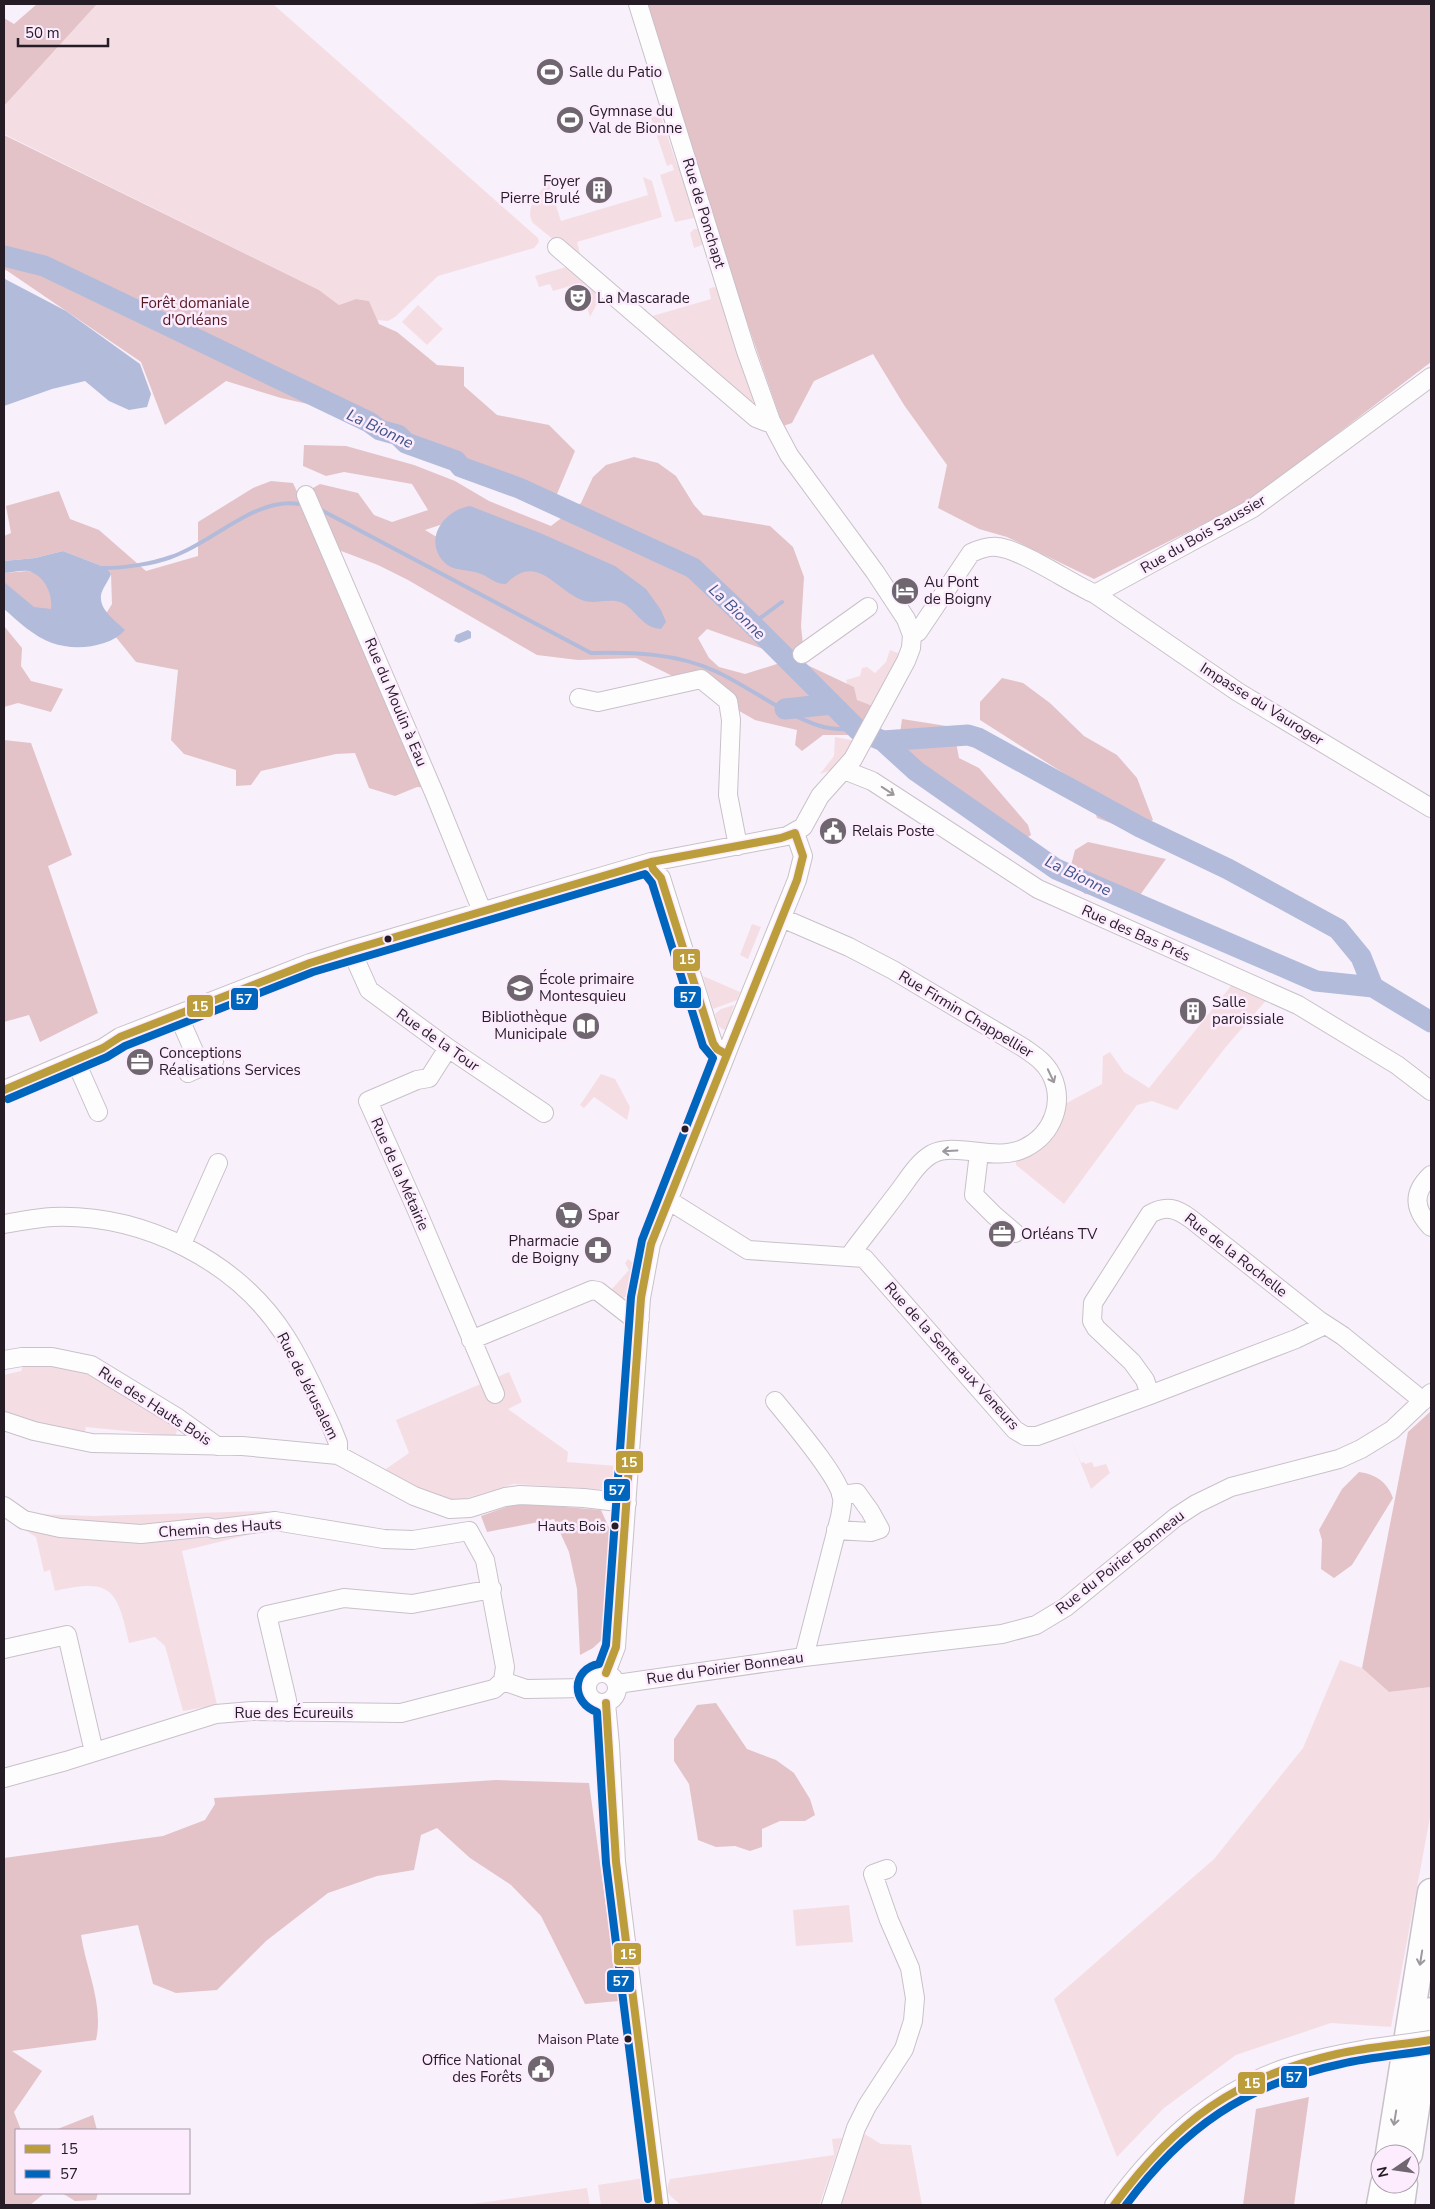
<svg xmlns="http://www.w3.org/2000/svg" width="1435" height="2209" font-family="'Nunito Sans',sans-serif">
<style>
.green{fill:#f5dee3}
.forest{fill:#e3c3c8;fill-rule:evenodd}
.water{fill:#b2bbda}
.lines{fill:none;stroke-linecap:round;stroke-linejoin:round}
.stream{stroke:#b2bbda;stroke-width:4}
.river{stroke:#b2bbda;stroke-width:21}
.minor-casing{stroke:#c9c0ca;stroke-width:20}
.highway-casing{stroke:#c9c0ca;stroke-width:29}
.minor{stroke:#fefdfe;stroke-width:18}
.highway{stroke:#fefdfe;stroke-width:26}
.minor-bridge-casing{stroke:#c9c0ca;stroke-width:20;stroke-linecap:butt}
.minor-bridge{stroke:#fefdfe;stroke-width:18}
.bus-1-casing{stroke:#fcecfe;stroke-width:11}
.bus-2-casing{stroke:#fcecfe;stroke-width:11}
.bus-1{stroke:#bc9d3b;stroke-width:8}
.bus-2{stroke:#0065bd;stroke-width:8}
.oneway{stroke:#9c989d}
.bus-dot{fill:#251c26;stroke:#fcecfe;stroke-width:2}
.labels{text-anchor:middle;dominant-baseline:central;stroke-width:5;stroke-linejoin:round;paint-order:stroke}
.bus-label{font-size:14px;fill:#251c26;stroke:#fcecfe;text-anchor:end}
.poi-label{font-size:15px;fill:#251c26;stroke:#fcecfe;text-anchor:start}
.street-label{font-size:15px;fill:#251c26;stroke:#fcecfe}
.park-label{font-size:15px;fill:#55181f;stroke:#fcecfe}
.water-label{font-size:16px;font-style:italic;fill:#405489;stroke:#fcecfe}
.line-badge{stroke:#fcecfe;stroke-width:2}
.badge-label{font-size:14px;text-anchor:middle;font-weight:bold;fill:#fff}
</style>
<rect width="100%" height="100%" fill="#f8f0fa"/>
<path class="green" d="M97,4H273L538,238L539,242L534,248L438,276L395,317L388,321L377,320L369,301L356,299L339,305L319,290L4,134V106Z
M660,114L677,165L680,167L698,215L694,218L675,222L660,175L674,170L672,164L667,166L651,118Z
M643,177L652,181L662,217L577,242L581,258L577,259L533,223C524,208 538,196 546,184H549L561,221L648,195Z
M694,229H699L705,244L694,248L690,233Z
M566,267C579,269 595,285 600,298L590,317L580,283L553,291L550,284L539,287L535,276Z
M713,287L720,289L753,392L754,400L749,405C734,389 716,365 694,358L637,308L646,309L649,317L711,299L709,289Z
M418,305L443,329L427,345L402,322Z
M890,650L898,653V660L873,706L856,700L854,687L847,684L846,680L860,676L862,668L867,667L875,673L886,662Z
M835,737L856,741L837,768L820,774L834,756Z
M752,924L761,927L748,959L740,955Z
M703,976L740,992L737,1000L713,1009Z
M1235,981L1269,997L1225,1048L1177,1110L1152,1101L1137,1105L1064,1204L1016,1165V1161C1048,1151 1056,1134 1065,1104L1102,1084L1103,1056L1110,1052L1124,1072L1149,1088Z
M734,1005L727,1028L726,1030C717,1029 717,1021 715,1014L721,1009Z
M601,1074L615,1079L630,1107L627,1120L594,1097L584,1108L580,1105Z
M628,1259L634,1264L630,1296L622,1298L611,1290L629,1270L625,1263Z
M24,1363C44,1363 64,1364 82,1371C112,1381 146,1406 174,1422L177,1431L175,1436L86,1427L84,1436L4,1417V1375L21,1371Z
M509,1372L522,1402L508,1409L568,1452L567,1462L616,1466L613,1490L514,1484L457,1501L429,1494L383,1471L409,1453L396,1420Z
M1069,1434L1081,1463L1084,1462L1085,1464L1092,1462L1094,1467L1106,1464L1110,1473L1091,1489Z
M4,1500L13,1507L33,1514L94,1516L265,1511L401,1537L455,1526L463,1535L408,1546L382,1545L277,1528L182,1551L217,1705L183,1711L165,1646L155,1637L129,1643C117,1589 112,1578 55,1591L50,1570L44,1572L36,1537L4,1517Z
M1340,1660L1362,1668L1389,1692L1431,1687V1812L1391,2027L1331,2023L1236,2055L1164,2108L1117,2157L1054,1999L1214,1859L1303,1748Z
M849,1905L853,1942L796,1946L793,1910Z
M863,2133L881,2144L911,2145L922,2205H840Z
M842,2138L820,2203L816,2205H681C670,2195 664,2195 670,2179L834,2155L832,2139Z
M651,2177V2202L648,2205H601L598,2185Z
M587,2188L590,2205H465Z"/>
<path class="forest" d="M37,4H97L4,106V18L14,24Z
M644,4H1431V362L1249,501L1094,579L1007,537L979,529L938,508L947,465L904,405L873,354L814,381L792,423L783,426L707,206Z
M4,135L319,290L339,305L356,299L369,301L379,324L397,332L437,365L464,367V386L497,415L549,425L575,451L549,513L437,448L348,413L281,398L226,381L165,425L141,362L6,270L4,271Z
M304,445L346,446L414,465L455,481L489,501L551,526L581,503L593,477L606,465L634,457L658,463L676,476L694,505L703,515L770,526L793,547L804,577L801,626L805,664L854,687L857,700L873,706L853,735H823L802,751L795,745L797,730L755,720L711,695L636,658L578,660L537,655L408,580L378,565L336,549L428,788L417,787L395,796L369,788L355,753L336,754L261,771L251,785L236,786V770L184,754L171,740L178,670L136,662L102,620L112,604L111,574L107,568L63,551L35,558L4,561V536L11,533L6,506L59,491L70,519L99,530L146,571L198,556V522L253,488L271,481L293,483L299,496L320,484L358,493L374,515L392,522L428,510L412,484L344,472L326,476L303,466ZM467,516L440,539L425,530ZM707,629L769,651L780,663L745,674L719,667L709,658L698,638Z
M27,571L43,575L64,599L50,613L21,604L4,609V573Z
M4,626L22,648L21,666L31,681L63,689L51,712L18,703L4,707Z
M1002,678L1023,683L1050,703L1084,736L1117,755L1137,778L1153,820L1132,831L1097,818L1087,788L980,720V702Z
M902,719L953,727L959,758L979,768L1028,825L1031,835L1015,846L981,827L949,800L896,761Z
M4,740L31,743L72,855L48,866L98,1013L40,1042L29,1015L4,1022Z
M1088,842L1166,859L1140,895L1085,894L1070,881V869L1075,850Z
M1431,1411V1687L1389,1692L1362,1668L1408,1432Z
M1359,1472C1376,1474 1387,1482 1393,1498L1352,1565L1334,1578L1321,1569L1322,1540L1319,1530L1342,1489Z
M518,1503L601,1510L614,1539L607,1635L593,1648L580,1655L577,1589L569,1552L554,1519L487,1532L481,1516Z
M716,1703L747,1749L776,1760L794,1773L810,1799L815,1815L805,1821H780L762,1829V1847L750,1851L735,1846L716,1847L698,1840L689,1784L674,1761V1739L697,1705Z
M496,1780L589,1783L619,2001L585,2004L541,1916L511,1885L470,1858L437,1828L421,1835L414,1870L377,1876L328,1893L266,1941L217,1990L176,1993L153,1984L138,1925L81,1935C86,1969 104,2005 96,2040L12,2051L42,2071L14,2112L21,2130H16V2193H45L30,2205H4V1858L163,1836L205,1820L215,1804L214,1798Z
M1309,2097L1294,2205H1243L1256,2109Z
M93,2115L97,2130H55Z
M62,2193H98L96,2200L75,2201Z"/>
<path class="water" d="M5,279L66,311L140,364L151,394L147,407L129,410L109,401L85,381L52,389L4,406V280Z
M470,506L540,533L615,566L646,589L661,610L666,622L661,629C641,628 636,608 620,602C608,598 594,605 582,600C554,589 537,552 506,584C495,584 491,578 481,574C470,569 454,572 445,563C422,540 444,510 470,506Z
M63,551L107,568L111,574C109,580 102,589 101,595C99,610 116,621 125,630C109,648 74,651 52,643C33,636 18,621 4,609V582L34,607L51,609C53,593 44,575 28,571C21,570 11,573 4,573V561L35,558Z
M468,630L471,632V638L459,643L454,641L456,635Z"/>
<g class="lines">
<path class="stream" d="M323,511L591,653C632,652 676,653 715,671C750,687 783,714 820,726C831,730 846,729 858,730
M103,568C124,568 152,564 171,557C213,543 254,497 299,504
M752,624L782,602"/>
<path class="river" d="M4,256L44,266L369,422L380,430L398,435L406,443L456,461L461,467L519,488L693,568L752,624L858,730L883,741L916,771L1056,869L1316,981L1373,987L1431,1022
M785,709L832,704
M883,741L968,735L978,738L1140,827L1228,869L1338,929L1361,957L1373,987"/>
<defs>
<path id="minor" d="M557,247L756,418L766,422L771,421
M306,495L435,795L482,911
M1095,594L1238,692L1431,808
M912,635L918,632L971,553C980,549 988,546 997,547C1021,549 1070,583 1095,594L1253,508L1431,377
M802,654L868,607
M579,698L598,702L701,679L728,701L731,720L728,795L738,846
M844,770L872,781L1038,889L1298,1005L1397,1065L1431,1091
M651,862L653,869L661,878L713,1043L717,1049L726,1054
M782,918L849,947L893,970L1024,1048C1034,1055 1045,1062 1051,1074C1065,1102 1053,1134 1025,1148C995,1163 956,1141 932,1154C918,1162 908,1179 899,1191C884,1211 868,1231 853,1251L852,1256
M351,950L369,990L448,1048L544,1113
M178,1015L201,1067
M448,1048L429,1078L417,1080L368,1101L415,1206L495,1394
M75,1060L98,1112
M188,1073L214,1061
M4,1090L103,1048L120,1037L310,963L351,950L651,862L787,836L803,827L820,796L853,759L906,661L911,648L912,635L906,619L875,572L789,455L771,421L746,351L638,4
M979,1153L974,1195L994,1215L1015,1233
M1431,1175C1412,1193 1414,1209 1431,1227
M668,1200L748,1250L864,1258L1015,1430L1025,1436H1037L1150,1395L1296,1339L1325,1325
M4,1224C20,1221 36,1218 53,1217C143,1214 237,1260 286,1337C304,1365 318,1398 332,1428L338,1443V1455
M182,1244L218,1163
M471,1340L592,1290L598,1291L634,1319H640
M4,1360L22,1357H52L91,1365L178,1418L217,1446
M1150,1395L1145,1380L1132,1362L1096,1328L1092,1321L1093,1303L1150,1214C1166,1205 1176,1208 1191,1219L1320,1321L1343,1336L1423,1401
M775,1401C791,1421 838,1475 842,1497C843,1503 841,1511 840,1517L804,1657
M4,1421L34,1431L92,1443L242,1446L338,1455L414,1496L450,1509L470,1508L505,1497L520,1495L584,1498L627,1503
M4,1506L24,1520L60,1528L141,1534L208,1527L214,1529L275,1521L384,1539L413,1540L469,1531L485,1560L505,1667L503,1681
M836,1530L871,1532L880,1529L870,1511L857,1493L841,1495
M4,1649L67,1635L94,1752
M587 1688a15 15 0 1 1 30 0a15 15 0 1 1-30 0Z
M606,1673L616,1647L641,1298L651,1244L733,1037L797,880L803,856L795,833
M503,1681L526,1689L587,1688
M617,1684L804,1657L1002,1634L1036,1625L1066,1607L1176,1517L1196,1504L1231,1487L1339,1459L1361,1449L1392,1430L1431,1393
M606,1703L610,1745L616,1862L659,2204
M288,1712L287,1700L267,1615L344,1598L412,1604L492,1589
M4,1778L66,1761L216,1714L252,1711L401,1713L494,1689L503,1681
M831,2205L856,2128L867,2106L904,2049L913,2021L915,1998L910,1968L889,1920L873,1874L887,1869
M1114,2205C1159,2144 1213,2093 1286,2068C1313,2059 1340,2054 1367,2049"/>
<path id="highway" d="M1389,2154L1431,1892
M1409,2154L1431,2011
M1380,2205L1384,2184
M1401,2205L1404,2184"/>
</defs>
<use href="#minor" class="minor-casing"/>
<use href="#highway" class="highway-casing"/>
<use href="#minor" class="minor"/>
<use href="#highway" class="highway"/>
<defs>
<path id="minor-bridge" d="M1367,2049L1431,2040"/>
</defs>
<use href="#minor-bridge" class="minor-bridge-casing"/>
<use href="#minor-bridge" class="minor-bridge"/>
<defs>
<path id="bus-1" d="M651,862L653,869L661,878L713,1043L717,1049L726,1054
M4,1090L103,1048L120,1037L310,963L351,950L651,862L781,838L795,833L803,856L797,880L651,1244L641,1298L616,1647L606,1673
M606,1703L616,1862L659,2204
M1114,2205C1175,2122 1235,2077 1337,2054C1368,2047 1400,2045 1431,2040"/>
<path id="bus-2" d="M8,1099L107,1057L125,1046L313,972L645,874L652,883L703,1046L713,1058L642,1240L631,1297L606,1645L599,1664C571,1669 571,1703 597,1712L606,1863L648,2199
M1126,2205C1183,2128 1246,2084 1341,2064C1370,2057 1401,2055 1431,2050"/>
</defs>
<use href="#bus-1" class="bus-1-casing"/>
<use href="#bus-2" class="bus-2-casing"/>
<use href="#bus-1" class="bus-1"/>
<use href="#bus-2" class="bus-2"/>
</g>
<defs><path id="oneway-shaft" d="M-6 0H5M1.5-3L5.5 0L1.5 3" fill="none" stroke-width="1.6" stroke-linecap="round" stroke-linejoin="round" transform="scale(1.25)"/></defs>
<g class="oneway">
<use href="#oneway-shaft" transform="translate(888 791) rotate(33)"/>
<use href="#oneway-shaft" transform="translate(1051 1076) rotate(65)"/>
<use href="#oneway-shaft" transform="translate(950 1151) rotate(177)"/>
<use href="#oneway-shaft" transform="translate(1421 1958) rotate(99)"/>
<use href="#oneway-shaft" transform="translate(1395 2118) rotate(99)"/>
</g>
<defs>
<symbol id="stadium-disc" viewBox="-11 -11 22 22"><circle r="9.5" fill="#6f6670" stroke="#fcecfe"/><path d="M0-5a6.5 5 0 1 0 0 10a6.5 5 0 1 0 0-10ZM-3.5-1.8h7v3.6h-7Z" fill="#fff"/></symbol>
<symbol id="building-disc" viewBox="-11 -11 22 22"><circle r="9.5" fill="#6f6670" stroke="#fcecfe"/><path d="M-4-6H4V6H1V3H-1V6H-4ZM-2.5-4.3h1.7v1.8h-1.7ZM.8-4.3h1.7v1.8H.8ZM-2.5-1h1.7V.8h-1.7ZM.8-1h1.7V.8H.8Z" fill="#fff"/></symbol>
<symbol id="theatre-disc" viewBox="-11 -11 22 22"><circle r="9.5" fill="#6f6670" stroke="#fcecfe"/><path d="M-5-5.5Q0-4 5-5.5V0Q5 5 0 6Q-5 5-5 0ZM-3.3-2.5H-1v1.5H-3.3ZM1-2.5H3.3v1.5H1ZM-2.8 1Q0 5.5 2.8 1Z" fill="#fff"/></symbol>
<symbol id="hotel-disc" viewBox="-11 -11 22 22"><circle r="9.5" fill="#6f6670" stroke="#fcecfe"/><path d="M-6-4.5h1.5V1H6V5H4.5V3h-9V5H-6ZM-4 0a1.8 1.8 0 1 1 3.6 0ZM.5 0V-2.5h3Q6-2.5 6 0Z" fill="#fff"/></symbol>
<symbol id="civic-disc" viewBox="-11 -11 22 22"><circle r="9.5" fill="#6f6670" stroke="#fcecfe"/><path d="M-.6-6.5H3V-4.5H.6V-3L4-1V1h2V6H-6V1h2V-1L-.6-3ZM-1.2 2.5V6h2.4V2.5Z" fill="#fff"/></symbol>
<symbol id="school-disc" viewBox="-11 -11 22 22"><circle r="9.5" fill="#6f6670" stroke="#fcecfe"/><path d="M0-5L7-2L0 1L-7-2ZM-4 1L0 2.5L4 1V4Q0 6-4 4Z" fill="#fff"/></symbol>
<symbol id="library-disc" viewBox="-11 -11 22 22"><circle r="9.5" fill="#6f6670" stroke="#fcecfe"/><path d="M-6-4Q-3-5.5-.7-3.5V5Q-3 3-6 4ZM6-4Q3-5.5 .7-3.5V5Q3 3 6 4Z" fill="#fff"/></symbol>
<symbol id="office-disc" viewBox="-11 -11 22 22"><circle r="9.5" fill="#6f6670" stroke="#fcecfe"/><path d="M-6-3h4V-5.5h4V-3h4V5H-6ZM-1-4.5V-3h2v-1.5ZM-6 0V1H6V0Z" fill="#fff"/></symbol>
<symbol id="supermarket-disc" viewBox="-11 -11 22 22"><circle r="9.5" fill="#6f6670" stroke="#fcecfe"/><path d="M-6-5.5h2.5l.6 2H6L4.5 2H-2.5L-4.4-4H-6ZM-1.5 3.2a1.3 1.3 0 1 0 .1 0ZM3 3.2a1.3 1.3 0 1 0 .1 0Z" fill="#fff"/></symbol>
<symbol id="pharmacy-disc" viewBox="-11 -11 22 22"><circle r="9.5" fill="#6f6670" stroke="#fcecfe"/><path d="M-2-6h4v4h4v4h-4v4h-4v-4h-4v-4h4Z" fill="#fff"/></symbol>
</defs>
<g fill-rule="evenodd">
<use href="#stadium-disc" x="534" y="56" width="32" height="32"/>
<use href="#stadium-disc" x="554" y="104" width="32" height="32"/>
<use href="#building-disc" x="583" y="174" width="32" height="32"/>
<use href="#theatre-disc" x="562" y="282" width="32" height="32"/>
<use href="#hotel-disc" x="889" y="575" width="32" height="32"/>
<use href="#civic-disc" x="817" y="815" width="32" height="32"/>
<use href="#school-disc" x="504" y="972" width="32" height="32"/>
<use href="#building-disc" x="1177" y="995" width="32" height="32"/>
<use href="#library-disc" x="570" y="1010" width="32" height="32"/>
<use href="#office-disc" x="124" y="1046" width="32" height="32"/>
<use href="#supermarket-disc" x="553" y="1199" width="32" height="32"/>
<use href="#office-disc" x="986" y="1218" width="32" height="32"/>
<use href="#pharmacy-disc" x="582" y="1234" width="32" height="32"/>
<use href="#civic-disc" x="525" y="2053" width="32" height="32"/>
</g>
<g class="bus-dot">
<circle cx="388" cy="939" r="4.5"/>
<circle cx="685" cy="1129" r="4.5"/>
<circle cx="615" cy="1526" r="4.5"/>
<circle cx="628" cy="2039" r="4.5"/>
</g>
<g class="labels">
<g class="bus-label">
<text x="606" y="1526">Hauts Bois</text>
<text x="619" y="2039">Maison Plate</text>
</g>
<g class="poi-label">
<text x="569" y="72">Salle du Patio</text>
<text x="589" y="111">Gymnase du<tspan x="589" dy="17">Val de Bionne</tspan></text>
<text x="580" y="181" text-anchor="end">Foyer<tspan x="580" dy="17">Pierre Brulé</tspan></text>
<text x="597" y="298">La Mascarade</text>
<text x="924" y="582">Au Pont<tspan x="924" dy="17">de Boigny</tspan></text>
<text x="852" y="831">Relais Poste</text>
<text x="539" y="979">École primaire<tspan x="539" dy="17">Montesquieu</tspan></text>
<text x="1212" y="1002">Salle<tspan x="1212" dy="17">paroissiale</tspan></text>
<text x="567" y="1017" text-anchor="end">Bibliothèque<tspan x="567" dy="17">Municipale</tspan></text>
<text x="159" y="1053">Conceptions<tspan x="159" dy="17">Réalisations Services</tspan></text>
<text x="588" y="1215">Spar</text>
<text x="1021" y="1234">Orléans TV</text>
<text x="579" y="1241" text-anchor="end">Pharmacie<tspan x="579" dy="17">de Boigny</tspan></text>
<text x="522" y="2060" text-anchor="end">Office National<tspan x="522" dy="17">des Forêts</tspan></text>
</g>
<g class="street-label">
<text transform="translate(704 213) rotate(73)">Rue de Ponchapt</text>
<text transform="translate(1203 534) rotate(-30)">Rue du Bois Saussier</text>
<text transform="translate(396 702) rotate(67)">Rue du Moulin à Eau</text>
<text transform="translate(1262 704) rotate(32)">Impasse du Vauroger</text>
<text transform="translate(1136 933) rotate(24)">Rue des Bas Prés</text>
<text transform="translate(966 1014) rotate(31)">Rue Firmin Chappellier</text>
<text transform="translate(438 1040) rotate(35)">Rue de la Tour</text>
<text transform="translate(400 1174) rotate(66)">Rue de la Métairie</text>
<text transform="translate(1236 1255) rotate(38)">Rue de la Rochelle</text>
<text transform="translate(952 1356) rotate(48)">Rue de la Sente aux Veneurs</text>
<text transform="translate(308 1386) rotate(63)">Rue de Jérusalem</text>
<text transform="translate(155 1406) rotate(33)">Rue des Hauts Bois</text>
<text transform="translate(220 1528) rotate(-4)">Chemin des Hauts</text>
<text transform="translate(1120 1562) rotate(-38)">Rue du Poirier Bonneau</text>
<text transform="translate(725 1668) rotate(-8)">Rue du Poirier Bonneau</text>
<text x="294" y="1713">Rue des Écureuils</text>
</g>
<g class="park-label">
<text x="195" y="303">Forêt domaniale<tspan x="195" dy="17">d'Orléans</tspan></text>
</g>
<g class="water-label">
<text transform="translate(380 429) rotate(25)">La Bionne</text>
<text transform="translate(737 612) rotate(44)">La Bionne</text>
<text transform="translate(1078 876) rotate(26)">La Bionne</text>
</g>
</g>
<g class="line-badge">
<rect x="672" y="948" width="29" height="24" rx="5" fill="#bc9d3b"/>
<rect x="673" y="985" width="29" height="24" rx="5" fill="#0065bd"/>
<rect x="230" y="987" width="29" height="24" rx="5" fill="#0065bd"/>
<rect x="186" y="994" width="28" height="24" rx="5" fill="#bc9d3b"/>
<rect x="615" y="1450" width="29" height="24" rx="5" fill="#bc9d3b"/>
<rect x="603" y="1478" width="28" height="24" rx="5" fill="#0065bd"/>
<rect x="613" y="1942" width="29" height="24" rx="5" fill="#bc9d3b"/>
<rect x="606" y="1969" width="29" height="24" rx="5" fill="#0065bd"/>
<rect x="1280" y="2065" width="28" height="24" rx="5" fill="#0065bd"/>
<rect x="1237" y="2071" width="29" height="24" rx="5" fill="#bc9d3b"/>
</g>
<g class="badge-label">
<text x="687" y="964">15</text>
<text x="688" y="1002">57</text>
<text x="244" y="1004">57</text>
<text x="200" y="1011">15</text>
<text x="629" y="1467">15</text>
<text x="617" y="1495">57</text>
<text x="628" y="1959">15</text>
<text x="621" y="1986">57</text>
<text x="1294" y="2082">57</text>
<text x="1252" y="2088">15</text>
</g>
<rect width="1435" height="2209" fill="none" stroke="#251c26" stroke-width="10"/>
<rect x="15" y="2129" width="175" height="65" fill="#fcecfe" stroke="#a699a8"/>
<rect x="25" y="2145" width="25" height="8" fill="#bc9d3b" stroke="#a699a8"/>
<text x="60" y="2154" font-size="15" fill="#251c26">15</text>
<rect x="25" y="2170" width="25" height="8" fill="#0065bd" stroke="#a699a8"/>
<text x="60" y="2179" font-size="15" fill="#251c26">57</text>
<g transform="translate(1395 2169) rotate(257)"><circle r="24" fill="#fcecfe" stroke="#a699a8"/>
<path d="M0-4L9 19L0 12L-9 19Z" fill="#6f6670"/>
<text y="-8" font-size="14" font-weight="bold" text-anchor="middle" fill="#251c26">N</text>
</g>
<path d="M18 38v8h90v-8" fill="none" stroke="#251c26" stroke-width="2.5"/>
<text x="25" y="38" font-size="15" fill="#251c26" stroke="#fcecfe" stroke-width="4" paint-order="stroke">50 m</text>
</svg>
